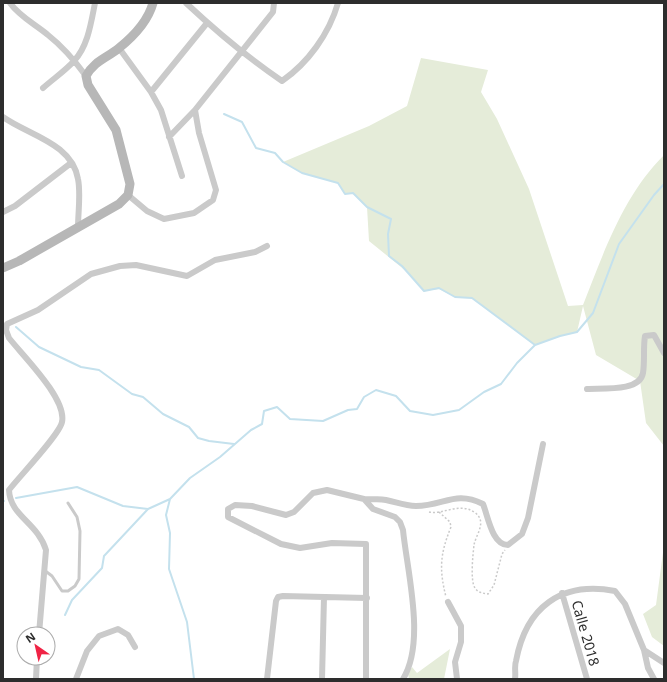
<svg xmlns="http://www.w3.org/2000/svg" width="667" height="682" font-family="'Noto Sans',sans-serif">
<style>
.green{fill:#e5ecd9}
.lines{fill:none;stroke-linecap:round;stroke-linejoin:round}
.stream{stroke:#c4e1ed;stroke-width:2}
.path{stroke:#cacaca;stroke-width:1.5;stroke-dasharray:2 2;stroke-linecap:butt}
.lane{stroke:#cacaca;stroke-width:3}
.street{stroke:#cacaca;stroke-width:6}
.secondary{stroke:#b7b7b7;stroke-width:9}
.labels{text-anchor:middle;dominant-baseline:central;stroke-width:4;stroke-linejoin:round;paint-order:stroke}
.street-label{font-size:14px;fill:#2d2d2d;stroke:#fff}
</style>
<rect width="100%" height="100%" fill="#fff"/>
<path class="green" d="M421,58L488,70L481,92L497,119L529,189L568,306L583,305C604,252 623,196 664,155V446L646,423L640,381L596,355L583,306L577,332L560,336L535,345L472,298L455,297L439,289L424,291L406,271L369,241L367,207L353,193L345,194L338,183L302,173L283,162L369,126L407,106Z
M664,545V646L652,637L643,614L656,605Z
M450,649L444,679H409L408,674L412,667L417,673Z"/>
<g class="lines">
<path class="stream" d="M224,114L242,122L256,148L275,153L283,162L302,173L338,183L345,194L353,193L367,207L391,219L388,234L389,256L402,266L424,291L439,288L455,297L472,298L535,345
M16,327L39,347L81,367L99,370L132,394L143,397L163,414L189,427L198,438L209,441L234,444
M16,498L77,487L123,506L148,509L170,499
M3,501H4
M65,615L72,600L102,568L104,556L148,509
M194,679L187,622L169,569L170,533L166,515L170,499L190,478L220,457L251,430L262,424L264,411L277,407L290,419L323,421L348,410L357,409L364,397L376,390L396,396L410,411L433,415L459,410L484,392L501,384L517,363L535,345L560,336L577,332L593,313L619,244L654,195L664,184"/>
<path class="path" d="M429,512C443,515 459,502 474,512C488,521 476,534 474,545C473,554 470,581 475,588C478,593 483,593 488,594L494,585L502,554L505,550
M439,512L450,522L451,527C440,554 439,569 446,597"/>
<path class="lane" d="M44,570L52,576L62,591H68L75,586L79,579L80,531L77,517L68,503"/>
<path class="street" d="M10,3C20,17 35,24 48,35C62,46 75,61 86,76
M186,3C216,31 248,58 282,81C308,63 329,34 338,3
M119,48L151,92L161,110L182,176
M43,88C53,79 65,71 74,61C88,46 91,23 95,3
M151,92L207,23
M3,117C28,135 72,143 78,179C81,194 78,212 78,228
M169,137L195,110
M128,195L147,211L164,219L194,213L213,200L216,190L199,133L195,110L273,12L274,3
M3,212L15,206L71,163
M587,389C602,388 640,392 643,373C645,361 643,348 645,336L654,335L664,353
M364,499C371,499 379,499 386,500C396,502 405,506 416,506C444,506 455,490 483,504C488,516 492,545 508,545L522,534L528,518L543,444
M562,593L587,679
M448,602L461,626V642L455,662L457,679
M39,634L46,550C38,523 10,516 9,490C19,477 60,434 62,422C67,399 24,357 9,338L6,330L7,324L38,310L91,274L120,266L136,265L187,276L215,260L255,252L267,246
M644,650L648,668L654,679
M36,679L37,658
M76,679L87,651L99,636L118,629L128,635L135,647
M267,679L276,601L278,597L283,596L367,598
M322,679L324,597
M366,679V544L332,543L300,548L281,544L228,517V509L235,505L252,506L286,515L294,512L313,493L327,490L364,499L373,509L395,517L400,522L403,530C407,571 426,642 403,679
M515,679C516,673 514,666 516,661C526,607 561,581 615,591L625,604L644,650L664,663"/>
<path class="secondary" d="M3,268L19,261L119,204L128,195L130,184L116,130L88,85L86,76C94,61 107,58 119,48C134,36 148,21 153,3"/>
</g>
<g class="labels">
<g class="street-label">
<text transform="translate(586 633) rotate(74)">Calle 2018</text>
</g>
</g>
<rect width="667" height="682" fill="none" stroke="#2d2d2d" stroke-width="8"/>
<g transform="translate(36 646) rotate(326)"><circle r="19" fill="#ffffff" stroke="#ababab"/>
<path d="M0-3L7 15L0 10L-7 15Z" fill="#f02345"/>
<text y="-6" font-size="11" font-weight="bold" text-anchor="middle" fill="#2d2d2d">N</text>
</g>
</svg>
